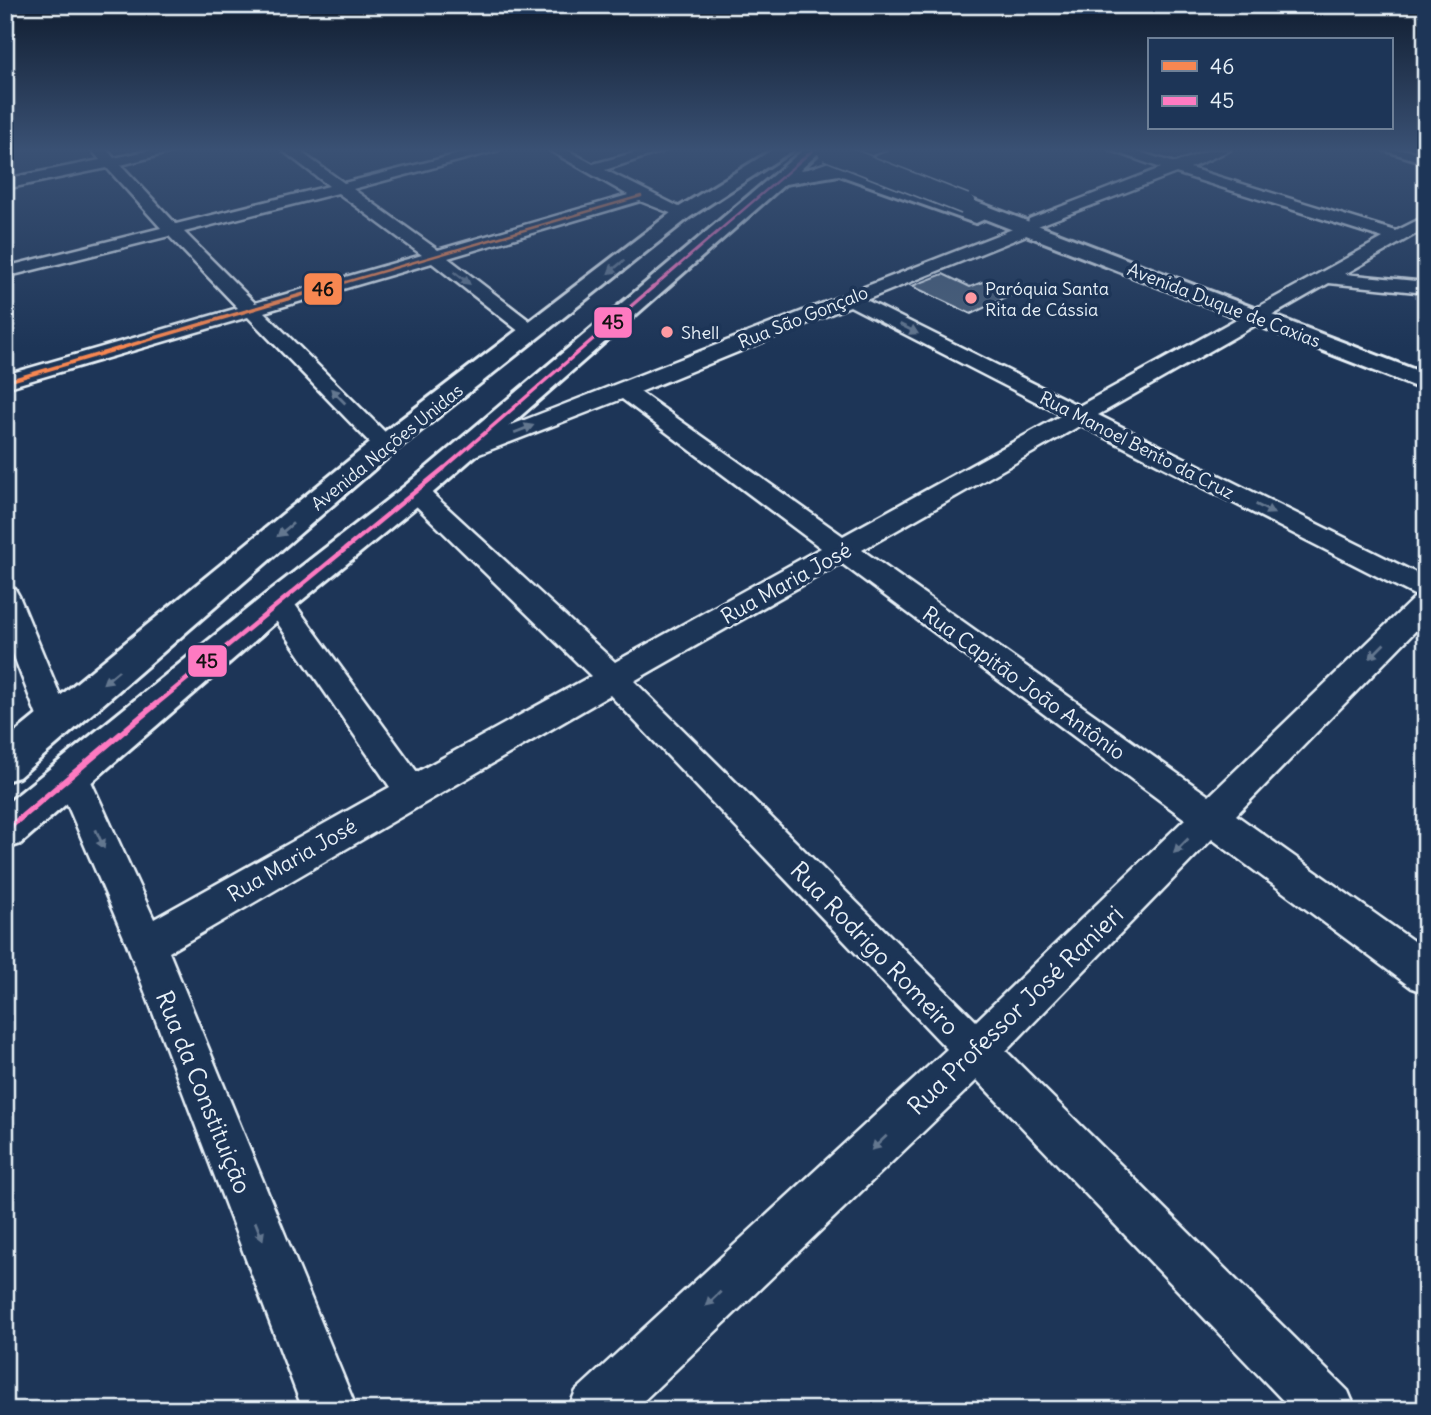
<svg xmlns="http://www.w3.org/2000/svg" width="1431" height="1415" font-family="Delius,sans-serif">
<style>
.building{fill:#495e7a;stroke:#e8f1f8;stroke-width:2}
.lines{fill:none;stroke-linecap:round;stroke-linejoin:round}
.minor-casing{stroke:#e8f1f8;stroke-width:5}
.secondary-casing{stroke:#e8f1f8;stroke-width:6}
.minor{fill:#1d3557;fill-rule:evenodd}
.secondary{fill:#1d3557;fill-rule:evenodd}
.secondary-bridge-casing{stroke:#e8f1f8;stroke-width:23;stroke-linecap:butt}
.secondary-bridge{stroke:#1d3557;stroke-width:20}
.bus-1-far1-casing{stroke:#1d3557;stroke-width:5}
.bus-1-casing{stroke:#1d3557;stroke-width:7}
.bus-2-far3-casing{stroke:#1d3557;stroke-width:5}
.bus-2-far2-casing{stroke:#1d3557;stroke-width:7}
.bus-2-far1-casing{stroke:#1d3557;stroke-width:9}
.bus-2-casing{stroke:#1d3557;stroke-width:11}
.bus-1-far1{stroke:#f88751;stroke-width:2.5}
.bus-1{stroke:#f88751;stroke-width:3.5}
.bus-2-far3{stroke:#fe7ac1;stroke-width:2.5}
.bus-2-far2{stroke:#fe7ac1;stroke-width:3.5}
.bus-2-far1{stroke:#fe7ac1;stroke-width:4.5}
.bus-2{stroke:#fe7ac1;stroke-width:6}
.oneway{fill:#64778f}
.poi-dot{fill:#ff9aa2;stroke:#1d3557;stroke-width:2.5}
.labels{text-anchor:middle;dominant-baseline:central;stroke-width:7;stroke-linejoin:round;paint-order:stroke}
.far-poi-label{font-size:18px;fill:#e8f1f8;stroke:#1d3557;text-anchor:start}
.far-street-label{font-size:18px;fill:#e8f1f8;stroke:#1d3557}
.street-label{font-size:21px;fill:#e8f1f8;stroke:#1d3557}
.near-street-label{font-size:24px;fill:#e8f1f8;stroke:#1d3557}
.line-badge{stroke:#1d3557;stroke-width:2.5}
.pale-badge-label{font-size:19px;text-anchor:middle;font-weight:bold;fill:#111}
</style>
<rect width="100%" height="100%" fill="#1d3557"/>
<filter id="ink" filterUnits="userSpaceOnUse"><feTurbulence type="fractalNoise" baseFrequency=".0143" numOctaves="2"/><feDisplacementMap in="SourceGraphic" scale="14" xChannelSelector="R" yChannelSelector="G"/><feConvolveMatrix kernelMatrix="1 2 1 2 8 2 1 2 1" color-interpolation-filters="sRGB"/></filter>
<g filter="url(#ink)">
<path class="building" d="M943,274L970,287L982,282L1012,295L971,314L912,286Z"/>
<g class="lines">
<defs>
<path id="minor" d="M92,150H107L114,158L151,150H179L121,165L176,224L329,186L282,150H298L344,183L475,150H499L353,189L438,250L628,195L549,150H567L593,164L644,150H666L605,170L691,213L683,218L640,201L448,258L539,328L542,332L532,338L525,336L432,263L264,312L393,440L397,445L393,450H377L248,317L5,388V375L238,308L169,236L5,277V267L161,228L107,168L5,189V179L100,160ZM338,193L422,255L255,303L184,232Z
M864,150H886L809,176L804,177L797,173Z
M1110,150H1132L1175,163L1210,150H1230L1190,168L1396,231L1426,216V228L1345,274L1426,282V293L1329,283L1098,415L1426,578V620L1236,815L1426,950V993L1412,988L1212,839L1006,1051L1348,1391L1356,1410H1292L977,1080L634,1410H568L576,1391L947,1049L610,695L169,952L357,1410H303L127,944L55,776L60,766L72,762L84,766L154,919L390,787L268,609L264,602L268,595L278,592L288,595L417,772L591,676L407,497L404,492L407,487H425L615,662L821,548L622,399L469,458H453L449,453L453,448L1028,223L1029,219L1161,168ZM1176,173L1383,238L1079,406L866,300L1034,232L1035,227ZM850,306L1062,415L843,536L640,392ZM1081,425L1416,596L1209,796L862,550ZM841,563L1185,819L976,1021L634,681Z
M1383,150H1407L1426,155V163Z
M5,587L15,589L19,596L72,724L67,733L56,736L45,733L40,724L5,633Z"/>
<path id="secondary" d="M772,150H793L690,217L395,451L19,777L5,781V741L375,439L676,209Z
M803,150H822L800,170L839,165L867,171L956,203L965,198L972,200L1426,374V391L985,219L976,223L969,221L839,175L785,184L427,498L290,610L20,844L5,849V805L266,594L405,486Z"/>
</defs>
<use href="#minor" class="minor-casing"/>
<use href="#secondary" class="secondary-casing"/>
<use href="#minor" class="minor"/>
<use href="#secondary" class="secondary"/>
<defs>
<path id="secondary-bridge" d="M827,150L965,204"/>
</defs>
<use href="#secondary-bridge" class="secondary-bridge-casing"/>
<use href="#secondary-bridge" class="secondary-bridge"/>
<defs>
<path id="bus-1-far1" d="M322,289L641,196"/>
<path id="bus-1" d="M5,382L328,287"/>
<path id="bus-2-far3" d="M651,289L813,150"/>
<path id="bus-2-far2" d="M442,470L653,287"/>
<path id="bus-2-far1" d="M154,706L444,468"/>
<path id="bus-2" d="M5,831L156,704"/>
</defs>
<use href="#bus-1-far1" class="bus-1-far1-casing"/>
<use href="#bus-1" class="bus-1-casing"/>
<use href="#bus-2-far3" class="bus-2-far3-casing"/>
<use href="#bus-2-far2" class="bus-2-far2-casing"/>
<use href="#bus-2-far1" class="bus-2-far1-casing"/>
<use href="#bus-2" class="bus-2-casing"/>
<use href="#bus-1-far1" class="bus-1-far1"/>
<use href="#bus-1" class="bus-1"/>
<use href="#bus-2-far3" class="bus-2-far3"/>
<use href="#bus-2-far2" class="bus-2-far2"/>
<use href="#bus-2-far1" class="bus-2-far1"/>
<use href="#bus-2" class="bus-2"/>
</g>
<defs><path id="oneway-solid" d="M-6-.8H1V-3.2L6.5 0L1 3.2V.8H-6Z" transform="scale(1.75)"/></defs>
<g class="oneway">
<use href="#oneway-solid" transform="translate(616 267) rotate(141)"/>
<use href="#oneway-solid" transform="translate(462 278) rotate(38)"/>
<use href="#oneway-solid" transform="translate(909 329) rotate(27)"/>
<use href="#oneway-solid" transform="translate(338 396) rotate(-134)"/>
<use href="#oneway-solid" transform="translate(524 429) rotate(-21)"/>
<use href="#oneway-solid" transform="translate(1265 509) rotate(27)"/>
<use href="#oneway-solid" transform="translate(285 530) rotate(140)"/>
<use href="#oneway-solid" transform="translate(1377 651) rotate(135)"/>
<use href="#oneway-solid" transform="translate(111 677) rotate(140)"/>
<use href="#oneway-solid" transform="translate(100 839) rotate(66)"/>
<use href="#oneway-solid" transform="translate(1181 846) rotate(135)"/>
<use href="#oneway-solid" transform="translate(879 1143) rotate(137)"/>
<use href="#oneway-solid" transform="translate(259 1231) rotate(68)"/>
<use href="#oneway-solid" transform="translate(713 1299) rotate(137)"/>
</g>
</g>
<linearGradient id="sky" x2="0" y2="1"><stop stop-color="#101d30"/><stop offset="0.43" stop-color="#3a5174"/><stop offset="1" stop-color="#3a5174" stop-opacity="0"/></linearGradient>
<rect width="1431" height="348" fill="url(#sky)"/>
<g class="poi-dot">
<circle cx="971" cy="298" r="7"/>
<circle cx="667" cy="332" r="7"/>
</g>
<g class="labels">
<g class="far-poi-label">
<text x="985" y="288">Paróquia Santa<tspan x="985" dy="21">Rita de Cássia</tspan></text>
<text x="681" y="332">Shell</text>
</g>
<g class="far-street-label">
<text transform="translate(1224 305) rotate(21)">Avenida Duque de Caxias</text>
<text transform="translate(803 317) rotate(-22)">Rua São Gonçalo</text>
<text transform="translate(1137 445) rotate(27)">Rua Manoel Bento da Cruz</text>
<text transform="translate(387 447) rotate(-39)">Avenida Nações Unidas</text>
</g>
<g class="street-label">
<text transform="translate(786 583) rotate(-29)">Rua Maria José</text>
<text transform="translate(1024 683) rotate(36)">Rua Capitão João Antônio</text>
<text transform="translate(292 860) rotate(-30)">Rua Maria José</text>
</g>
<g class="near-street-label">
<text transform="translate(875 948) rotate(46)">Rua Rodrigo Romeiro</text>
<text transform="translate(1015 1010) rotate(-44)">Rua Professor José Ranieri</text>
<text transform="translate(204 1092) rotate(68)">Rua da Constituição</text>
</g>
</g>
<g class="line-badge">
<rect x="303" y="272" width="40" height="34" rx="7" fill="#f88751"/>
<rect x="593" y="306" width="40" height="33" rx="7" fill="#fe7ac1"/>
<rect x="187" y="644" width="41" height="34" rx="7" fill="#fe7ac1"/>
</g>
<g class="pale-badge-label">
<text x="323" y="296">46</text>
<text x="613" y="329">45</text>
<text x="207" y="668">45</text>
</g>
<rect width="1431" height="1415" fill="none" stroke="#1d3557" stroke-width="28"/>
<rect x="14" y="14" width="1403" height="1387" fill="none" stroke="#e8f1f8" stroke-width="2.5" filter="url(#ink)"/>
<rect x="1148" y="38" width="245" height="91" fill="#1d3557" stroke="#6e8097" stroke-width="2"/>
<rect x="1162" y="61" width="35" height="10" fill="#f88751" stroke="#6e8097" stroke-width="2"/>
<text x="1210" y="74" font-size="21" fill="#e8f1f8">46</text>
<rect x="1162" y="96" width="35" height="10" fill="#fe7ac1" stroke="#6e8097" stroke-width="2"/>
<text x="1210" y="108" font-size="21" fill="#e8f1f8">45</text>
</svg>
